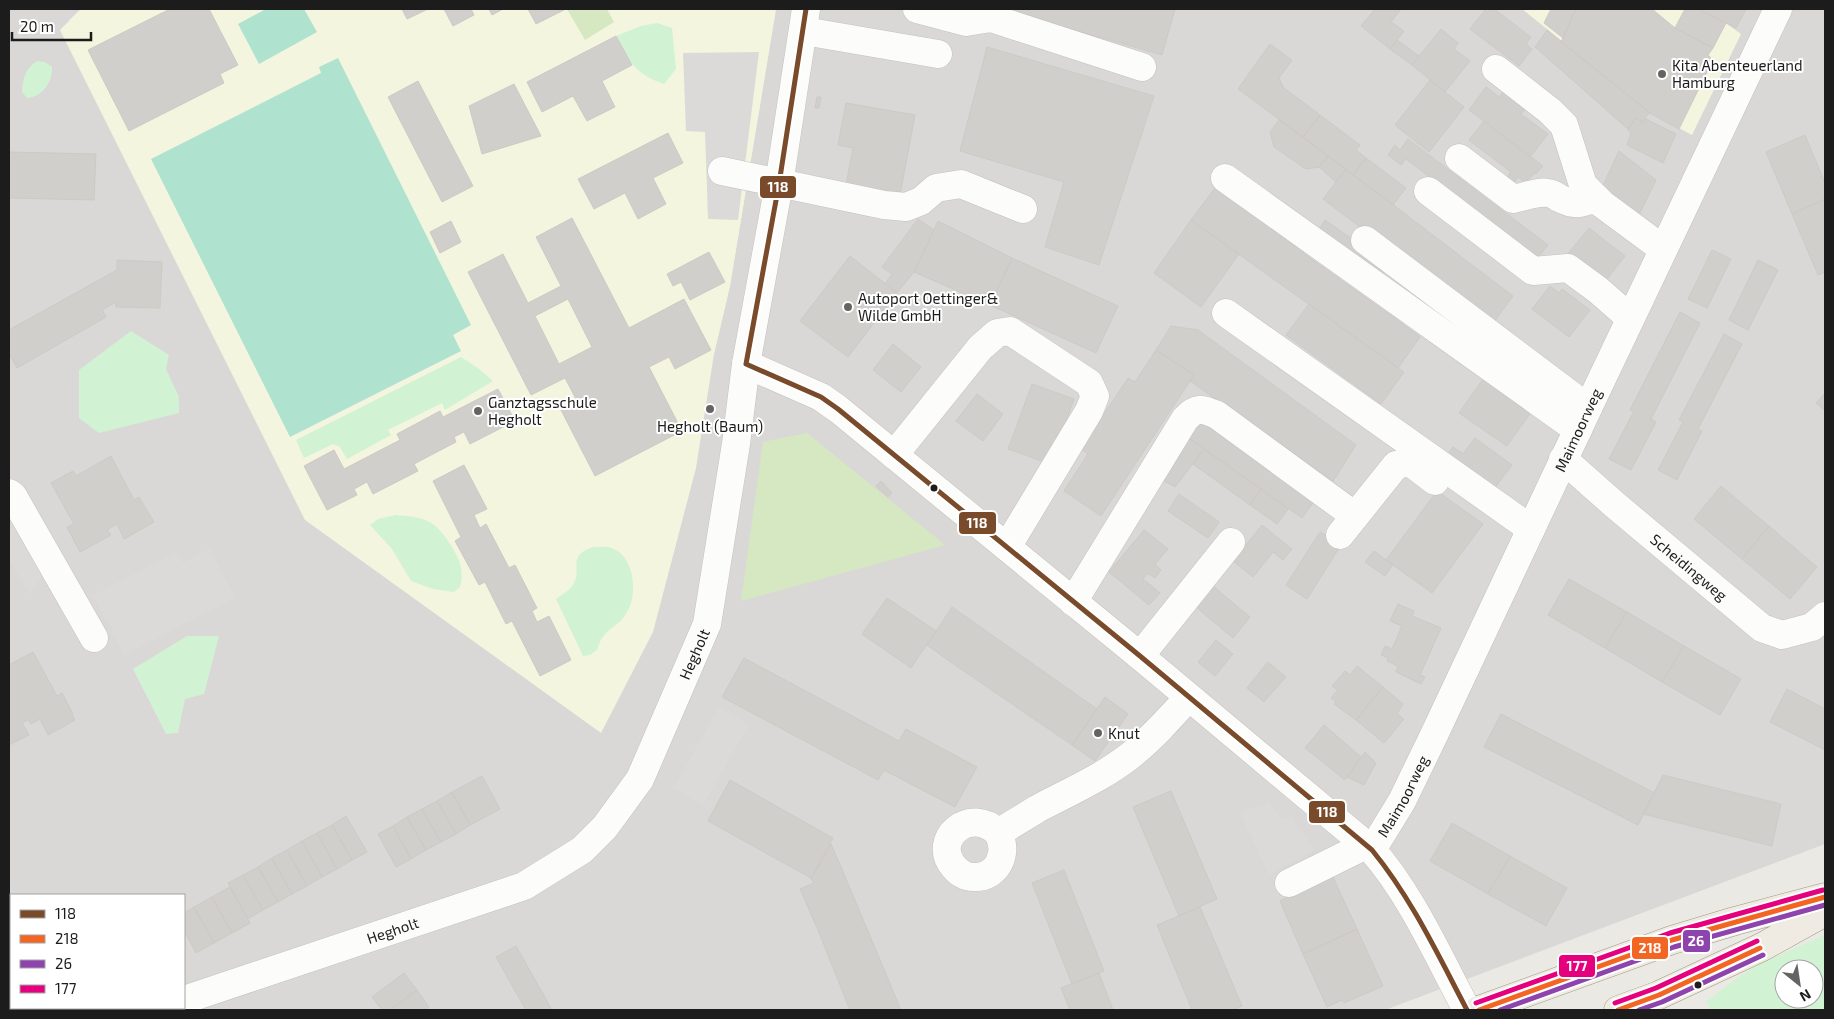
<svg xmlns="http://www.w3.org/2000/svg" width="1834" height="1019" font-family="'Exo 2',sans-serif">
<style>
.residential{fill:#d9d8d6;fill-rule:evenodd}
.education{fill:#f4f5de}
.grass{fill:#d5e8c2}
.park{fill:#d1f2d3;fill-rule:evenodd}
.pitch{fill:#afe2cf}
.parking{fill:#dbdad8}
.building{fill:#d1cfcb;stroke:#cdcac6;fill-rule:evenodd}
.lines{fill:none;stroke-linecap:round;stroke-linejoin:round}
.minor-casing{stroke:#c3c2c0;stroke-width:29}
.major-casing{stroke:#a09881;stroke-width:29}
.minor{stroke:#fcfcfb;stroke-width:28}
.major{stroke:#efebe3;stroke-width:28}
.bus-1-casing{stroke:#fff;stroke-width:9}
.bus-2-casing{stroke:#fff;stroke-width:9}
.bus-3-casing{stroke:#fff;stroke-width:9}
.bus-4-casing{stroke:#fff;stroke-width:9}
.bus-1{stroke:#7a4b2a;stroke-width:5}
.bus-2{stroke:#f26522;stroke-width:5}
.bus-3{stroke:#8e44ad;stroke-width:5}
.bus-4{stroke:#e5007d;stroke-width:5}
.poi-dot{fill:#646462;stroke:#fff;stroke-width:2}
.bus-dot{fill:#1c1c1c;stroke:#fff;stroke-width:2}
.labels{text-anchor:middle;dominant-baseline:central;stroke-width:4;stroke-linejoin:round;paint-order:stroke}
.poi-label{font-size:15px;fill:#1c1c1c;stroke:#fff;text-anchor:start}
.street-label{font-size:15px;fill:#1c1c1c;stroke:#fff}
.line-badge{stroke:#fff;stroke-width:2}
.badge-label{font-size:14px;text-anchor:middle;font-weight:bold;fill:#fff}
</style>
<rect width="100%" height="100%" fill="#eae9e4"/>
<path class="residential" d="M9,9H81L69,20L714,354L730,286L776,9H1825V844L1385,1010H9ZM11,895H184V1008H11Z"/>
<path class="education" d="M81,9H776L730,286L714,354L696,468L653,632L601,733L305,520L60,30Z
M1522,9H1706L1741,34L1692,135L1652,114Z"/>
<path class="grass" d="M567,9H607L614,22L585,40Z
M807,433L945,545L741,601L763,442Z"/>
<path class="park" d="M657,23L672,28L676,69L664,84C634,74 630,61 616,36L641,26Z
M37,61L45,62L52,67C53,82 42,97 27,98L22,92C23,78 25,69 37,61Z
M131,331L169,355L166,369L179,397V413L99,433L79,418V370Z
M461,357L478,368L493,381L445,410L442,403L388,430L391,435L347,459L340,447L333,444L304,458L296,440Z
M396,515C408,516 425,517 434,525C443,531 460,557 461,568C462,574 462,581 460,587L454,592L433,589L411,581L392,549L370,525L378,519Z
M593,547C600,547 607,546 612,548C635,557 638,594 627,612C617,630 604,626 597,650L590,655L583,656L556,599C561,595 568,592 572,586C584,570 565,556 593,547Z
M187,636H219L204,694L185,699L178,733L166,734L133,669Z
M1825,935V1010H1707L1710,1008L1706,1002L1737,978L1759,964ZM1784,969H1814V999H1784Z"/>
<path class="pitch" d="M266,9H304L317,32L259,64L238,24Z
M338,58L471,325L453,335L461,351L290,437L151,159L321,73L319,67Z"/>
<path class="parking" d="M759,52L738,220L708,219L705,132L686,131L683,53Z
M9,511L43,574L30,595L9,559Z
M210,549L235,598L124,655L93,595L177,552L183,563Z
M719,707L749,724L703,805L674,788Z
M1269,802L1280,819L1292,817L1314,850L1269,875L1240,813Z"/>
<path class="building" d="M170,9H209L238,65L220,74L224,83L129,131L88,50Z
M402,9H428L407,19Z
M444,9H471L474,15L453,26Z
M489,9H503L492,15Z
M528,9H564V10L536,24Z
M1001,9H1175L1162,55Z
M1375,9H1401L1391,22L1404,31L1390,49L1361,26Z
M1486,9H1494L1531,37L1526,44L1532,49L1519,66L1470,29Z
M1551,9H1576L1563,38L1544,23Z
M1576,9H1652L1675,28L1713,48L1708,55L1713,60L1679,129L1650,113L1561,42Z
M1685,9H1698L1726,23L1713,48L1675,28Z
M1699,9H1746L1736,28Z
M1441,29L1458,43L1454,49L1470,61L1445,92L1412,65Z
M1547,30L1650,113L1647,115L1643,123L1636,118L1628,129L1535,47Z
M616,36L632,65L602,81L615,107L587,121L573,96L542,112L527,82Z
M1397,40L1419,56L1412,65L1390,49Z
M1270,44L1292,60L1279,78L1283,87L1320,115L1303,137L1238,89Z
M987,47L1154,96L1099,265L1045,247L1064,182L960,151Z
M1430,80L1464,107L1429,152L1395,125Z
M418,81L473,186L442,202L388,97Z
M514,84L541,136L482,154L469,106Z
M1486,87L1499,97L1503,92L1525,109L1521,114L1548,134L1530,157L1469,110Z
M817,97H821L819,108H815Z
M846,103L915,115L900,195L846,185L853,148L838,145Z
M1320,115L1360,145L1356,150L1366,158L1353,175L1303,137Z
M1636,118L1643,123L1646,119L1676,134L1663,163L1627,145L1631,134L1628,129Z
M1279,120L1328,156L1319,167L1306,169L1274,147L1270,132Z
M1484,121L1543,166L1536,174L1534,173L1526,183L1518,177L1513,184L1506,178L1511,172L1469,140Z
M668,133L683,163L653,178L666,204L638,219L625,193L594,209L578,179Z
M1805,135L1825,183V199L1792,214L1766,152Z
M1408,139L1548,245L1535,261L1502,231L1406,159L1401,165L1388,155L1395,145L1400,150Z
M1619,151L1656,180L1635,223L1599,194Z
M9,152L96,154L94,200L9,198Z
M1328,156L1346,169L1336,182L1319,167Z
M1366,158L1406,188L1393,205L1353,175Z
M1346,169L1513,296L1491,326L1323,199Z
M1215,188L1290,242L1293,238L1307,248L1303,253L1390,315L1393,311L1405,320L1402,324L1420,337L1398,368L1191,220Z
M1825,199V272L1818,275L1792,214Z
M572,218L629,328L684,299L711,350L675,369L669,357L649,367L682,431L595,476L561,410L577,401L565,378L531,395L468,272L503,254L528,303L561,286L536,237ZM568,299L592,347L559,364L535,316Z
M918,219L934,230L914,272L897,293L885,284L892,274L882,267Z
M1191,220L1239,254L1201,307L1154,273Z
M1325,220L1389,265L1382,275L1318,231Z
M451,221L461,242L440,253L430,232Z
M938,221L1012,258L990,305L914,272Z
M1589,228L1625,256L1603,284L1566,256Z
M1712,250L1731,259L1707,308L1688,299Z
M709,252L725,282L690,300L681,282L673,286L667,274Z
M850,256L897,293L848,357L800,321Z
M1012,258L1118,306L1096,353L990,305Z
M117,260L162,262L160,308L116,307V302L102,310L106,317L17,368L9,354V330L117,270Z
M1758,260L1778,270L1748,330L1729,320Z
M1550,286L1559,293L1562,289L1590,310L1569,337L1532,309Z
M1309,304L1404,372L1381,404L1286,335Z
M1680,312L1700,323L1651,419L1656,422L1631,470L1609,459L1634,411L1630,410Z
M1171,326L1198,330L1356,445L1333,481L1190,381L1194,375L1156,350Z
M1724,334L1742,344L1698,429L1702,431L1677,480L1658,470L1683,422L1679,420Z
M893,344L921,367L901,392L873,370Z
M1156,350L1194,375L1101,516L1064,491L1088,454L1081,449L1128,378L1135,382Z
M1486,375L1534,408L1507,446L1459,413Z
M1032,384L1074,399L1050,464L1008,449Z
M498,389L515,421L470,444L464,432L454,437L456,442L414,464L418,471L373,494L367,482L354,489L357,495L327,510L304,466L334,450L344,469L400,440L397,434L440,411L443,417Z
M1825,393V411L1816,403Z
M977,394L1003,414L983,441L956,421Z
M1199,417L1315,500L1302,518L1186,436Z
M1186,436L1204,449L1175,487L1161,479Z
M1475,438L1512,465L1491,493L1444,459L1453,447L1463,454Z
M1204,449L1261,489L1250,505L1193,464Z
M111,456L134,500L139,497L154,522L124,539L117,524L107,530L111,535L80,552L67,527L74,524L51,483L73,471L76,476Z
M464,465L487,509L474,515L480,528L486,524L509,568L515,565L537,608L532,611L537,622L549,616L571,660L540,676L512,621L506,624L485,582L479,585L455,541L461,537L433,481Z
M881,481L892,493L888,497L876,486Z
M1721,486L1769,526L1742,559L1694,519Z
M1261,489L1288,509L1277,524L1250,505Z
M1437,491L1483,524L1432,593L1386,560Z
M1179,494L1219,522L1208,538L1168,511Z
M1262,525L1292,549L1283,560L1273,552L1253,577L1233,561Z
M1769,526L1817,567L1790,599L1742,559Z
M1144,530L1168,549L1155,564L1161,570L1155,578L1148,573L1143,579L1160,593L1149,605L1109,572Z
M1320,532L1341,545L1307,599L1286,585Z
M1374,551L1393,565L1385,576L1365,562Z
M1569,579L1627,612L1605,648L1548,615Z
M1208,582L1250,617L1233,638L1190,602Z
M887,598L936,631L911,668L862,634Z
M1398,604L1414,611L1412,616L1441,628L1420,675L1425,677L1421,684L1396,672L1398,666L1387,661L1388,658L1381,655L1385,646L1392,649L1402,626L1390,621Z
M952,607L1097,709L1072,745L952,663L927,645Z
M1627,612L1684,646L1662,682L1605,648Z
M1216,640L1233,654L1215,676L1198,662Z
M1684,646L1741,679L1720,715L1662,682Z
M33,652L57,696L62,693L73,714L72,715L75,720L48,735L40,719L31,724L28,720L22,723L29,735L9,745V665Z
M744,658L899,741L906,729L977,767L955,807L884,770L878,780L722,697Z
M1268,662L1286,677L1264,702L1247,688Z
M1357,666L1383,687L1356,720L1334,704L1336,702L1331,698L1338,690L1332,686L1345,671L1350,675Z
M1383,687L1403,704L1397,714L1404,719L1384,743L1356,720Z
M1787,689L1825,709V750L1770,722Z
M1105,697L1128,714L1095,761L1072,745Z
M1501,714L1655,793L1638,825L1484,747Z
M1324,725L1361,757L1345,780L1305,748Z
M1365,752L1376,763L1364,785L1347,777Z
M1663,775L1781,804L1772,846L1643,814Z
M482,776L500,809L470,825L452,792Z
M730,780L833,838L811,878L708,821Z
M1171,791L1217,899L1179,916L1133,807Z
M452,792L470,825L456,834L437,801Z
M437,801L456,834L441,842L422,809Z
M422,809L441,842L426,850L407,817Z
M346,816L367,852L352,860L332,825Z
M407,817L426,850L411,859L393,826Z
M1452,823L1510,856L1488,894L1430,861Z
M332,825L352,860L337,869L317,833Z
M393,826L411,859L396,867L378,834Z
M317,833L337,869L322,877L302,841Z
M302,841L322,877L307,886L287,850Z
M831,844L841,867L901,1010H850L818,930L800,889L814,883L811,879Z
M287,850L307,886L292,894L272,858Z
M1510,856L1567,888L1546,926L1488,894Z
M272,858L292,894L278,902L258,867Z
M258,867L278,902L263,910L243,875Z
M1064,870L1104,971L1072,984L1032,883Z
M1331,873L1357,929L1303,954L1280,901Z
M243,875L263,910L248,919L228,883Z
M230,887L250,923L232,933L212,897Z
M212,897L232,933L214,943L194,907Z
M194,907L214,943L196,953L184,930V913Z
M1200,907L1242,1006L1233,1010H1192L1157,925Z
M1357,929L1383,986L1344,1003L1342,1000L1327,1007L1303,954Z
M11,944V972L9,968V945Z
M516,946L552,1010H526L496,957Z
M9,968L11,972V989L9,991Z
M404,973L417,990L390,1010H382L372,997Z
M1099,973L1113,1010H1070L1061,988Z
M417,990L429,1007L424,1010H390Z"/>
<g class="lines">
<defs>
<g id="minor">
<path d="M917,9L966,22L991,18L1142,67"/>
<path d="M804,31L938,54"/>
<path d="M1496,69L1550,111L1564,125L1583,185L1602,204L1663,249"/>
<path d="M1459,158L1513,199C1525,197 1537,191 1548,193C1552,193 1556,196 1559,198C1575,206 1580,204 1596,198"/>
<path d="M722,171L884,205L906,207L921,201L936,188L961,184L1023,209"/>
<path d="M1225,178L1578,430"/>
<path d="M1428,191L1533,271L1568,268L1598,290L1630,318"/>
<path d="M1365,240L1588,408"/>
<path d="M1226,313L1531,529"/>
<path d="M746,364L821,397L838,409L1140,656L1372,850C1411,894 1439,958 1467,1010"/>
<path d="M894,455L980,348L997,333L1010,331L1089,383L1095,396L1089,411L1007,547"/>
<path id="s1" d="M1563,459L1615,505L1762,628L1782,635L1812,627L1825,616"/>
<path d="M9,493L13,496L94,638"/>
<path d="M1340,535L1396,465L1410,462L1435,481"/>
<path d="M1073,602L1185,419C1197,406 1202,409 1217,415L1355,516"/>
<path d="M1140,656L1231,542"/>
<path d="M998,833C1009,852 998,878 974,877C966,877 959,873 954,867C930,839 971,805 998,833C1011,825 1024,817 1037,809C1069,792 1102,778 1131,755C1152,738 1170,718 1188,698"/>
<path id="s2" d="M1372,850L1402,801L1434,735L1588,408L1778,9"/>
<path d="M1289,883L1366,845"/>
<path id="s3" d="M184,1000L524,886L582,850L605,827L640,779L707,624L736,444L746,364L779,184L806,9"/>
<path d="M151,1010L159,1008"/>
</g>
<path id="major" d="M1479,1010L1672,940L1735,921L1825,897
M1618,1010L1659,995L1762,947L1825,912"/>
</defs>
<use href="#minor" class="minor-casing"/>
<use href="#major" class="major-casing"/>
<use href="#minor" class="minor"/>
<use href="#major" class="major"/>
<defs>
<path id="bus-1" d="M746,364L821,397L838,409L1140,656L1372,850C1412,899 1438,955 1467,1010
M746,364L779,184L806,9"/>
<path id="bus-2" d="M1479,1010L1672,940L1825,897
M1618,1010L1659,995L1760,948"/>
<path id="bus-3" d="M1500,1010L1674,947L1825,905
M1639,1010L1662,1002L1763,955"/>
<path id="bus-4" d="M1476,1003L1670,933L1823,890
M1615,1003L1656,988L1757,941"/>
</defs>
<use href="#bus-1" class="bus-1-casing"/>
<use href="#bus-2" class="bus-2-casing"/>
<use href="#bus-3" class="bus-3-casing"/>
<use href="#bus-4" class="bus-4-casing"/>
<use href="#bus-1" class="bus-1"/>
<use href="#bus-2" class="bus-2"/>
<use href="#bus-3" class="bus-3"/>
<use href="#bus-4" class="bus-4"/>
</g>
<g class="poi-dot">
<circle cx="1662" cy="74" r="5"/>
<circle cx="848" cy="307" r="5"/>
<circle cx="710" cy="409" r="5"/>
<circle cx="478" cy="411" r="5"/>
<circle cx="1098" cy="733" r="5"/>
</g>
<g class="bus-dot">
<circle cx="934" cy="488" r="4.5"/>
<circle cx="1698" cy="985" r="4.5"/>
</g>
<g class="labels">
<g class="poi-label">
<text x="1672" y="65">Kita Abenteuerland<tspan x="1672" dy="17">Hamburg</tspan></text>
<text x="858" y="298">Autoport Oettinger&amp;<tspan x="858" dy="17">Wilde GmbH</tspan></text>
<text x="488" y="402">Ganztagsschule<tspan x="488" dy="17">Hegholt</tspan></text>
<text x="710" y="426" text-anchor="middle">Hegholt (Baum)</text>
<text x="1108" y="733">Knut</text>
</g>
<g class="street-label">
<text stroke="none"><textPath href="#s2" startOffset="468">Maimoorweg</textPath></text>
<text stroke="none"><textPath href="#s1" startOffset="166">Scheidingweg</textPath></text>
<text stroke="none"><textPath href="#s3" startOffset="655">Hegholt</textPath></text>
<text stroke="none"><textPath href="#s2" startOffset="62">Maimoorweg</textPath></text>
<text stroke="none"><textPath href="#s3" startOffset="220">Hegholt</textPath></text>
</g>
</g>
<g class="line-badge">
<rect x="759" y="175" width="38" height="24" rx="5" fill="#7a4b2a"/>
<rect x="958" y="511" width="39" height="24" rx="5" fill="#7a4b2a"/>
<rect x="1308" y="800" width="38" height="24" rx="5" fill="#7a4b2a"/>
<rect x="1682" y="929" width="29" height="24" rx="5" fill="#8e44ad"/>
<rect x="1631" y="936" width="38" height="24" rx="5" fill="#f26522"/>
<rect x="1558" y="954" width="38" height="24" rx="5" fill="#e5007d"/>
</g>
<g class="badge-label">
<text x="778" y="192">118</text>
<text x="977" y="528">118</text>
<text x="1327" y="817">118</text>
<text x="1696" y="946">26</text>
<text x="1650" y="953">218</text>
<text x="1577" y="971">177</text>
</g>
<rect width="1834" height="1019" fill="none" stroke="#1c1c1c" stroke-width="20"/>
<rect x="10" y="894" width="175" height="115" fill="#ffffff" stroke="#a4a4a4"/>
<rect x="20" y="910" width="25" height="8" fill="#7a4b2a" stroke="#a4a4a4"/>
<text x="55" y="919" font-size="15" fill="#1c1c1c">118</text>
<rect x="20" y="935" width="25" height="8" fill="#f26522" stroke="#a4a4a4"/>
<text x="55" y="944" font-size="15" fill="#1c1c1c">218</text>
<rect x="20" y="960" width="25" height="8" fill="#8e44ad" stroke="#a4a4a4"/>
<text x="55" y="969" font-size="15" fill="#1c1c1c">26</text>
<rect x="20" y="985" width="25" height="8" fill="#e5007d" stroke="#a4a4a4"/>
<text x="55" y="994" font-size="15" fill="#1c1c1c">177</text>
<g transform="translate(1799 984) rotate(150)"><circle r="24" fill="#ffffff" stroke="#a4a4a4"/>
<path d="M0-4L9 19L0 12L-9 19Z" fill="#646462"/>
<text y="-8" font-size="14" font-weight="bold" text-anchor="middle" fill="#1c1c1c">N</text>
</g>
<path d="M12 32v8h79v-8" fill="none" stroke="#1c1c1c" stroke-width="2.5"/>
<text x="20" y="32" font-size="15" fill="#1c1c1c" stroke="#ffffff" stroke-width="4" paint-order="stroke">20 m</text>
</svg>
